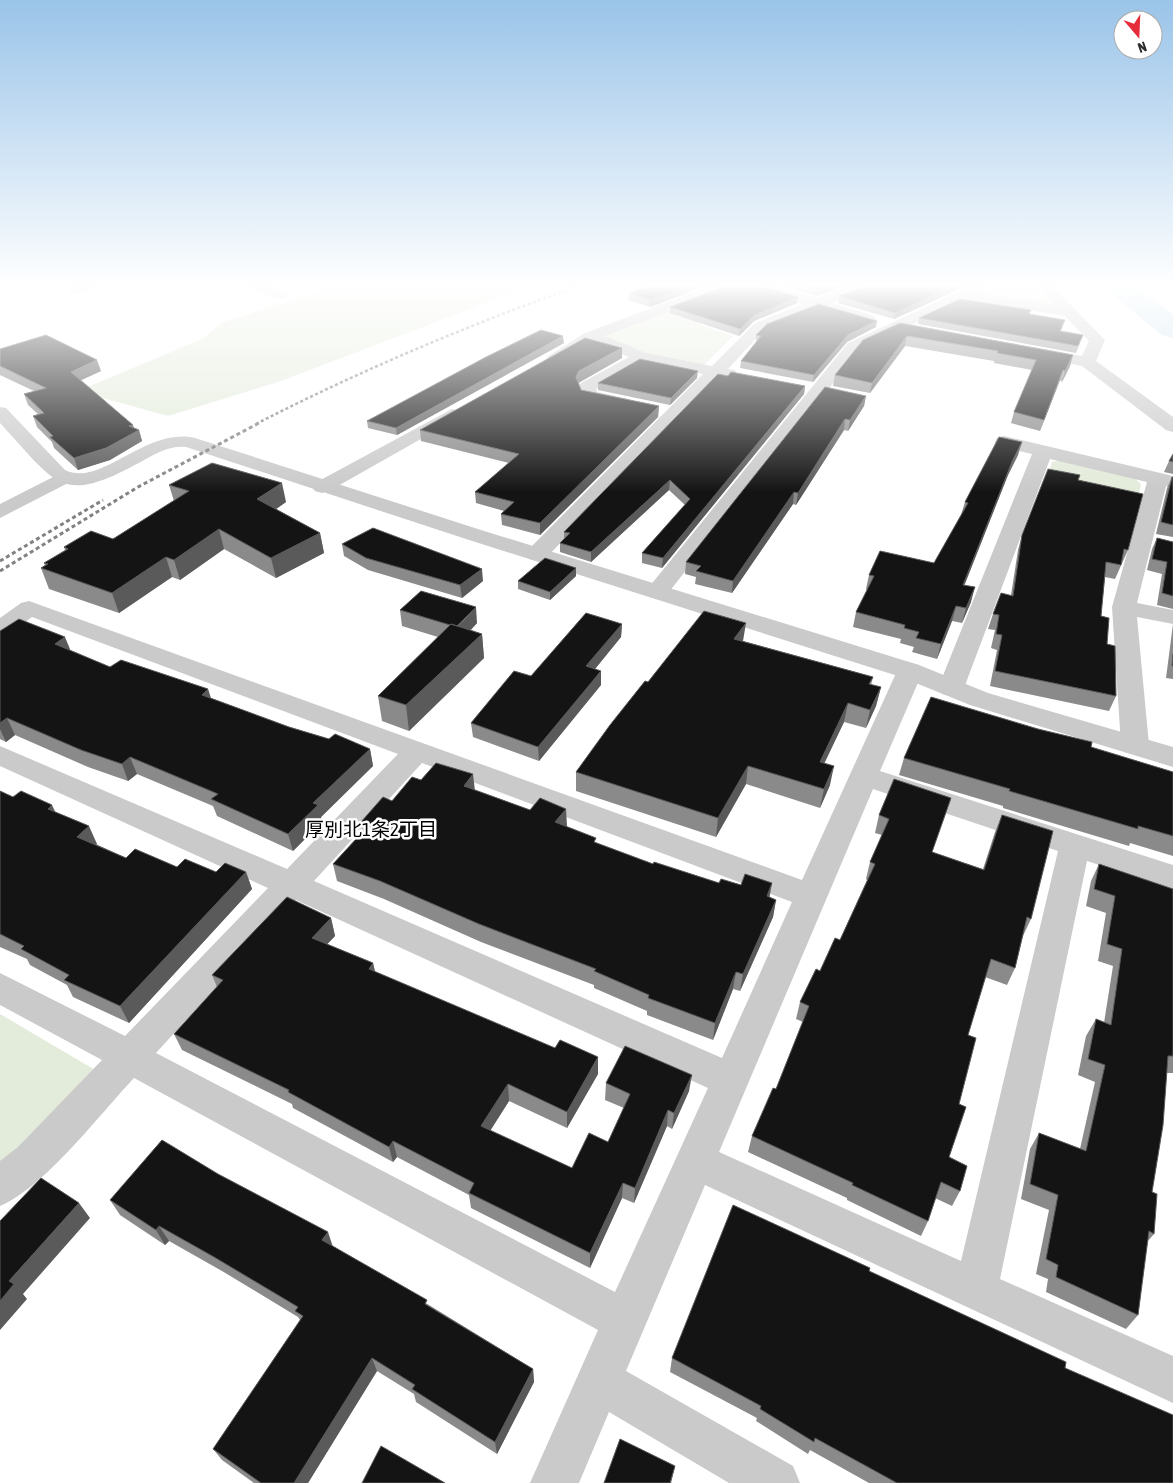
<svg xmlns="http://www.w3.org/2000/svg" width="1173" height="1483" font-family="'Asap Condensed','Noto Sans JP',sans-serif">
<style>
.green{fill:#e3ebda}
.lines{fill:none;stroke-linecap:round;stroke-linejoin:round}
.river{fill:#c5ddeb;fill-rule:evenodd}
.minor{fill:#cacaca;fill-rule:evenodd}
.tertiary{fill:#cacaca;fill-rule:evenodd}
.rail-far1{stroke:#828282;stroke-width:2.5;stroke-dasharray:3 2.5;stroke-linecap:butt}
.rail{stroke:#828282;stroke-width:3;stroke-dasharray:4 3;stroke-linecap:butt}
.wall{fill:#8a8a8a}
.shaded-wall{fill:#5a5a5a}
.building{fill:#141414;stroke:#5a5a5a}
.labels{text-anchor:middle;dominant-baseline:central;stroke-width:5;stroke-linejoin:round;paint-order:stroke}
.neighbourhood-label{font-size:19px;fill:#000;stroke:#fff}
</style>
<rect width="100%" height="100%" fill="#fff"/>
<path class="green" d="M340,285H533L281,381L168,416L78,391L202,339L223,322Z
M997,285H1032L1051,304L1040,305L987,296L982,292Z
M676,309L710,320L700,325L733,336L704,365L642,353L606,338L605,335Z
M1063,460L1133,477L1141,484L1137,501L1048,476L1052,462Z
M0,1014L95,1070L0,1167Z"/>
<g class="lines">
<path class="river" d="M1104,285H1135L1173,314V338L1162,335L1108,291Z"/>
<path class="minor" d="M77,285H99C93,291 77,295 69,293L67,290Z
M244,285H264L287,293L289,296L282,300L246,288Z
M713,285H733L731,288L605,336L646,353L712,366L755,323L803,304L753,288L751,285H772L817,298L851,285H870L868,288L832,303L874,316L877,319L869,324L818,308L765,329L728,369L735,370L737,374L735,378L719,377L545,559L537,561L529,559L526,554L529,549L703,374L644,362L596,389L597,392L628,399L631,403L628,407L622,408L583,400L578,387L581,383L629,357L592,342L561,360H549L547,357L585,333Z
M973,285H991L979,293L1054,305L1036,285H1051L1105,340L1096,361L1173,417V432L1166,430L1082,366L1028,355L1026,352L1028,349L1034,347L1082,356L1089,341L1065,316L965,300L860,349L665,597L657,599L649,597L645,592L649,587L848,343Z
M452,409L458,410L461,414L458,418L329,491L322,493L315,491L312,487L315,483Z
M1004,436L1173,476V488L1166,486L1137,603L1173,610V624L1137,617L1149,745L1145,752L1135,754L1125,752L1121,745L1112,607L1147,482L1050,459L964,688L960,694L951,696L942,694L938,688L1032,454L997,446L995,442L997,438Z
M63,472L70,474L73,478L70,482L0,518V504Z
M29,601L802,880L897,671L901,665L910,663L919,665L923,671L880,771L1173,865V889L1087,861L1000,1279L1173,1356V1403L705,1185L626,1371L793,1466L800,1483H729L609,1412L579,1483H530L598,1330L134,1078C100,1114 44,1188 0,1206V1161L18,1147L102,1060L0,1005V973L125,1036L268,888L0,766V746L287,869L398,754L32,617L9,634L0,636V618L21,603ZM422,763L792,902L722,1058L314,881ZM873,789L1058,851L961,1261L719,1152ZM296,900L708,1088L615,1292L156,1053Z"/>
<path class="tertiary" d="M0,407L6,408L65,470C101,488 146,426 195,438L481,530L919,665L988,693L1173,747V767L970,705L901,677L466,539L186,447C171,445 157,453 144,460C60,507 58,485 0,423Z"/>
<path class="rail-far1" d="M256,424C361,370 469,325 580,285"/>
<path class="rail" d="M0,561L103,500
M0,571L138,487L259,423"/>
</g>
<path class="wall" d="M652,285H708L650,307L628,300L629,293Z
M778,285H846L817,296Z
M867,285H968L894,319L838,303L839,296Z
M797,303L754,321L739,336L670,313V307Z
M1030,314L1063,326L1061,331L1083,335L1076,353L918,324L919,318Z
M900,323L1073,355L1070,366L1062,382L1060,380L1040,431L1011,423L1014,412L1032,370L994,363V361L905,346L870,393L833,386L835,375Z
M876,327L847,342L813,382L740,368L741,361L757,342L756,341V335Z
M564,343L397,435L368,428L367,421Z
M0,349L101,371L81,380L134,428L139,430L142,441L110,460L78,470L54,448L52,442L37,427L33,416L38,414L28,405L24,394L34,391L0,375Z
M622,358L580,382L579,383L581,390L659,406L658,417L540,535L502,525L501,514L504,511L476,503L475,492L509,463L421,441L420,430Z
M728,376L805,386L804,394L662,568L642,563V553L685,505L669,490L591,562L560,552V543L564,539V532Z
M697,378L670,405L598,390V383Z
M866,396L864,406L848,431L844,430L796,505L793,504L732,593L695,584L696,577L685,574L686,562Z
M1173,454V474L1164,472L1169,461Z
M1018,455L1008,475L964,585L971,602L962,623L952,621L937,659L912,652L914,647L900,643L901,639L853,627L856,612L867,590L866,589L869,575L934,563L961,515L965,502Z
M1172,477H1173V537L1156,534L1167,488Z
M1078,480L1128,550L1115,579L1105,577L1101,616L1107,644L1116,696L1109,711L990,686L997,650L991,648L995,630L988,629L993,614L1011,595L1018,550L1022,535Z
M169,485L286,502L276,509L320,533L324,553L276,578L224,549L180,580L172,577L119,613L49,589L41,568L45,565L44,563L65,550L64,547L113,539L174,501Z
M1157,538L1173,542V609L1157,605L1162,574L1147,570L1152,549Z
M342,544L483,581L462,598L368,570L344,556Z
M576,568V576L550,600L518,589V581Z
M400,610L477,623L471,630L482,634L484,658L409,731L382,721L378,696L438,637L402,626Z
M622,624L621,637L595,669L601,685L539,761L473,737L471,723L531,676Z
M1173,624V679L1166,678Z
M0,631L70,650L110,667L208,689L211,698L289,727L329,739L370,749L373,766L321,817L322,822L293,851L217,816L213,806L137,774L128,781L88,767L15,735L6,742L0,739Z
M743,641L873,677L871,685L881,687L876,706L866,728L844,722L824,763L830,785L820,808L746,784L716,837L576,791V772L648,682Z
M1091,747L1173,772V856L1130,843L1129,846L1003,808V806L899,775L904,758Z
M421,780L474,790L530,810L566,809V826L596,843L653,864L719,883L741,885L772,883L769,897L776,900L773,917L740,991L733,989L713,1040L647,1015V1011L594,988V985L481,942L384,899L337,881L333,864L363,831L361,822Z
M0,791L13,797L56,812L97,844H96L126,858L177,867L216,872H246L252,889L129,1023L73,997L67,985L30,965L27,959L0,947Z
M951,798L932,852L983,869L995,832L1002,815L1031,919L1023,936L1015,968L1007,985L985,977L968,1035L959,1104L949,1157L960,1191L952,1206L935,1198L928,1221L921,1236L847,1200V1198L748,1152L752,1136L776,1089L803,1022L796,1019L800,1002L840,940L867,880L866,879L870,862L882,835L875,833L879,815Z
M1099,864L1173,889V1073H1167L1152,1192L1154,1234L1147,1242L1138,1315L1126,1329L1046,1292L1048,1279L1036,1274L1049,1210L1021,1199L1030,1149L1039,1133L1080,1149L1095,1082L1078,1075L1086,1036L1096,1019L1104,1023L1113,966L1098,961L1106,913L1086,906L1091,881Z
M331,918L335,936L327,944L373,963L375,972L598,1074L567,1128L509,1101L490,1131L572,1168L608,1142L624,1108L605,1100L606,1083L689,1091L672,1129L667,1126L634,1203L622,1198L590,1268L471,1208L469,1195L397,1157L393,1162L293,1108L292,1104L182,1050L174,1034L217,987L212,975Z
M110,1200L333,1246L533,1369L534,1382L497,1454L416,1402L414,1394L377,1371L308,1483H254L222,1460L213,1449L300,1320L298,1317L222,1271L169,1241L165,1245L120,1215Z
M869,1271L1065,1368L1173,1483H869L810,1450L808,1454L756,1421L757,1418L670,1372L672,1358Z"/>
<path class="shaded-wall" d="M692,285H708L650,307V300Z
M831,285H846L817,296L818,290Z
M956,285H968L894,319L895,313Z
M798,297L797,303L754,321L739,336L740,329L755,315Z
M877,321L876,327L847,342L813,382L814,375L848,335Z
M563,336L564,343L397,435L396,428Z
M907,336L905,346L870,393L872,383Z
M622,348V358L580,382L576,388V377L579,371Z
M1073,355L1070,366L1062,382L1065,371Z
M97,360L101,371L75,383L71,372Z
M1063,370L1060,380L1040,431L1044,420Z
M698,371L697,378L670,405L671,398Z
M805,386L804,394L662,568L663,558Z
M866,396L864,406L848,431L850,420Z
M659,406L658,417L540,535V523Z
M845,419L844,430L796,505L798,493Z
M133,425L135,431L139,430L142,441L110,460L78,470L74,458Z
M1022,442L1018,455L1008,475L959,599L963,585L1012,462Z
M670,480L669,490L591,562V552Z
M282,483L286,502L262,519L257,499Z
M794,492L793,504L732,593L733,581Z
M219,529L224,549L180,580L174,560Z
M320,533L324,553L276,578L271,558Z
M166,557L172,577L119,613L112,593Z
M576,568V576L550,600V592Z
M482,569L483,581L462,598L460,585Z
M975,587L971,602L962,623L966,608Z
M956,606L952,621L937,659L941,644Z
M476,607L477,623L458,643L457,627Z
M746,623L743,641L732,657L734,639Z
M622,624L621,637L586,680V666Z
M482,634L484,658L409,731L406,705Z
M65,637L72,654L55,644Z
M601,671V685L539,761L538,747Z
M881,687L876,706L866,728L870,710Z
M208,689L213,706L202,695Z
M848,703L844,722L816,781L820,762Z
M7,718L15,735L6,742L0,729V723Z
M370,749L373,766L321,817L322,822L293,851L288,834L313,803Z
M130,757L137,774L128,781L122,764Z
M748,766L746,784L716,837L718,818Z
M834,766L830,785L820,808L824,789Z
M473,774L475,791L464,786Z
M52,805L60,822L48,809Z
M566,809L567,826L556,840L555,822Z
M89,826L97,844L85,854L77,837Z
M246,872L252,889L129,1023L120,1006Z
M772,883L769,900L767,896Z
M776,900L773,917L740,991L743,974Z
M331,918L335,936L317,955L312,938Z
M373,963L377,980L369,969Z
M736,972L733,989L713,1040L715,1023Z
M598,1057V1074L567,1128V1112Z
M692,1075L689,1091L672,1129L674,1113Z
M508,1084L509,1101L483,1142L481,1126Z
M668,1110L667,1126L634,1203L635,1188Z
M393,1141L397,1157L393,1162L389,1147Z
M623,1183L622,1198L590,1268V1253Z
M79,1203L90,1218L23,1294L27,1299L0,1330V1301L9,1281Z
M159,1226L169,1241L165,1245L156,1230Z
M328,1232L333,1247L322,1240Z
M372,1358L377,1371L308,1483H294Z
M533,1369L534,1382L497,1454L495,1442Z
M675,1466L671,1483H670Z"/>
<path class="building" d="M652,285H692L650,300L629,293Z
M729,285H757L798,297L755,315L740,329L670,307Z
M800,285H831L818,290Z
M867,285H956L895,313L839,296Z
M960,299L1031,310L1029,314L1065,320L1060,331L1083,335L1078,346L919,318Z
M819,304L877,321L848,335L814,375L741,361L761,336L756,335L767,324Z
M900,323L1073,355L1065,371L1063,370L1044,420L1014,412L1036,360L997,353L998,351L907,336L872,383L835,375L863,340Z
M541,330L563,336L396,428L367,421L486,357Z
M46,335L97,360L71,372L133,425L129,426L139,430L106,448L74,458L50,437L53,436L33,416L44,413L24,394L46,388L0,366V349Z
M585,338L622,348L579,371L576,377L581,390L659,406L540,523L501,514L514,502L475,492L519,454L420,430Z
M640,359L698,371L671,398L598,383Z
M731,372L805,386L663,558L642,553L690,499L670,480L591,552L560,543L570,533L564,532L718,374L728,376Z
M825,387L866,396L850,420L845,419L798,493L794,492L733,581L696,571L701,566L686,562Z
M999,437L1022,442L1012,462L963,585L975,587L966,608L956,606L941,644L916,638L919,632L904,628L905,625L856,612L874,576L869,575L880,551L934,563L968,503L965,502Z
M1173,454V462L1169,461Z
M212,463L282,483L257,499L320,533L271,558L219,529L174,560L166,557L112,593L41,568L48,564L44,563L68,549L64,547L91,531L113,539L189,491L169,485Z
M1048,469L1080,475L1078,480L1143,494L1128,550L1124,549L1121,565L1106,562L1101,616L1109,618L1107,644L1115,646L1116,696L995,671L1002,635L996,634L999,615L993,614L1001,593L1013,596L1022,535Z
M1172,477H1173V525L1161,522Z
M373,528L482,569L460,585L366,558L342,544Z
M1157,538L1173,542V596L1162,593L1167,562L1152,559Z
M545,558L576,568L550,592L518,581Z
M421,591L476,607L457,626L451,624L450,625L400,610Z
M704,611L746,623L734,639L873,677L869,684L881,687L870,710L848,703L820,762L834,766L824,789L748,766L718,818L576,772L610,725L645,681L648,682Z
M586,613L622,624L586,666L601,671L538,747L471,723L514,671L531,676Z
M19,619L65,637L55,644L110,667L121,660L208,689L202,695L289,727L329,739L335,734L370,749L313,803L318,805L288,834L211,799L218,794L130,757L122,764L81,750L7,718L0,723V631Z
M451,624L482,634L406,705L378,696Z
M1173,654V666H1172Z
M931,697L1038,729L1092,742L1091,747L1173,772V836L1138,826V829L1009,791L1010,789L904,758Z
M436,763L473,774L464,786L530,810L540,798L566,809L555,822L596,838L594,842L653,864L654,862L719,883L721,879L741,885L745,874L772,883L767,896L776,900L743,974L736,972L715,1023L648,998L649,995L594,971L596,969L479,924L380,881L333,864L369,825L361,822L383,797L392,801L412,777L421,780Z
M894,779L951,798L932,852L984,870L1002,815L1053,831L1031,919L1027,917L1015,968L991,959L968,1035L976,1038L959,1104L966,1107L949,1157L967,1166L960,1191L941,1182L928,1221L852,1185L853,1183L752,1136L773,1088L776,1089L809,1006L800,1002L816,969L820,971L835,938L840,940L875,864L870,862L889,819L879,815Z
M0,791L13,797L21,791L52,805L48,809L89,826L77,837L126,858L135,849L177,867L185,859L216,872L225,863L246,872L120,1006L64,980L69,975L21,949L24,946L0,934Z
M1099,864L1173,889V1056H1168L1163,1125L1152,1192L1157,1194L1154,1234L1149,1231L1138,1315L1056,1277L1058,1265L1046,1259L1058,1195L1030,1184L1039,1133L1086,1151L1105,1065L1088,1059L1096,1019L1111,1025L1122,949L1107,944L1115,896L1094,889Z
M287,897L331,918L312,938L373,963L369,969L555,1048L560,1040L598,1057L567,1112L508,1084L481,1126L572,1168L589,1133L608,1142L630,1094L606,1083L625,1046L692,1075L674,1113L668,1110L635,1188L623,1183L590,1253L469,1193L474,1183L393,1141L389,1147L288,1092L289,1090L174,1034L223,980L212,975Z
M162,1140L218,1174L328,1232L322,1240L427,1300L425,1304L533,1369L495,1442L412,1389L415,1385L372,1358L294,1483H261L213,1449L303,1316L295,1311L298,1307L214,1257L159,1226L156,1230L110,1200Z
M41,1178L79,1203L9,1281L14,1284L0,1301V1221Z
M733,1205L870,1268L869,1271L1066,1362L1065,1368L1173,1415V1483H897L815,1438L814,1442L760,1409L761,1406L672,1358Z
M620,1439L675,1466L670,1483H604Z
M381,1446L445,1483H362Z"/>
<linearGradient id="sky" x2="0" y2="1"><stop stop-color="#9ac4e9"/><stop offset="0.58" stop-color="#fff"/><stop offset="1" stop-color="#fff" stop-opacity="0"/></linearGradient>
<rect width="1173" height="492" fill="url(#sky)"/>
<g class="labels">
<g class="neighbourhood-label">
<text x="371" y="829">厚別北1条2丁目</text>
</g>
</g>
<g transform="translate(1138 35) rotate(161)"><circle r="24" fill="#ffffff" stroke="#ababab"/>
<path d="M0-4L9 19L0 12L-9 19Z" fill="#e62c3b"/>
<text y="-8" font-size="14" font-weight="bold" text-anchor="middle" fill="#2d2d2d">N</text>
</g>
</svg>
